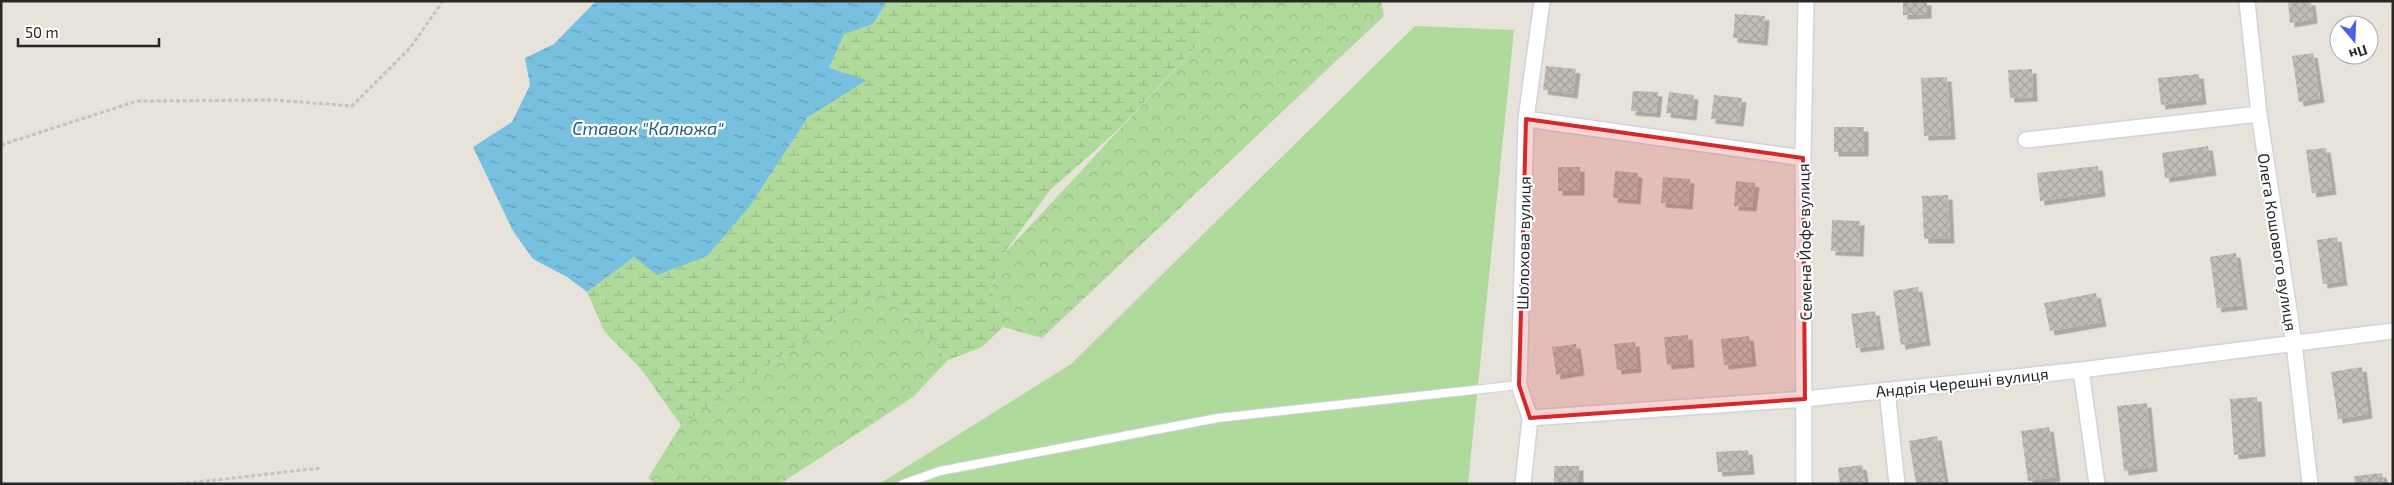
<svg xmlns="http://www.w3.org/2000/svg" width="2394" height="485" font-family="'Exo 2',sans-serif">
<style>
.forest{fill:url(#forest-crowns)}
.wetland{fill:url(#wetland-marsh)}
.garden{fill:#afda9c}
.water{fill:url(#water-ripples)}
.building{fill:url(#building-cross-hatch);filter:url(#shadow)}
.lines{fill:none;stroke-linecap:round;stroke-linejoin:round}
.lane-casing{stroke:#d0d2df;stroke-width:10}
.street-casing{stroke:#d0d2df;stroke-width:18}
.path{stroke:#c3c3c3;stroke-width:3;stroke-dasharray:4 2.5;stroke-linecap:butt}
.lane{stroke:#fff;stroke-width:8}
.street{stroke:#fff;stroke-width:15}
.marked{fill:#d62828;fill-opacity:0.2;stroke:#d62828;stroke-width:4;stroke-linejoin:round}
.labels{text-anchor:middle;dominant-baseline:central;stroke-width:4.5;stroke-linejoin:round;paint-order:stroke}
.street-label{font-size:16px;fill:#272727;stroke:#fff}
.water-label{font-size:18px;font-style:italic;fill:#1b5e87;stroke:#fff}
</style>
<defs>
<pattern id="forest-crowns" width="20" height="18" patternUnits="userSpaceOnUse" patternTransform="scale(1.25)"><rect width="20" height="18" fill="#afda9c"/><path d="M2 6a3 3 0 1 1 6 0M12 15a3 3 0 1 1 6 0" fill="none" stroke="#97bb86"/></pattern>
<pattern id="wetland-marsh" width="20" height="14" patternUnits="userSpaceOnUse" patternTransform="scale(1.25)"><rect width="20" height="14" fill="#afda9c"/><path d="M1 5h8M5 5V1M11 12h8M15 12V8" fill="none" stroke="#97bb86"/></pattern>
<pattern id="water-ripples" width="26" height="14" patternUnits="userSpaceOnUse" patternTransform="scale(1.25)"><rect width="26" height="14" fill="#78c0e0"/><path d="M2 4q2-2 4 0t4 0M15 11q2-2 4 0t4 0" fill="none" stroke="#629cb6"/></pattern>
<pattern id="building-cross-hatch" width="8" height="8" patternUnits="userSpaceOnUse" patternTransform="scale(1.25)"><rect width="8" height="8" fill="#c1bdb6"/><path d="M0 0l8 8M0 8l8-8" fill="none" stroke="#a6a29c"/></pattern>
<filter id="shadow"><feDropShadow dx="4.5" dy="4.5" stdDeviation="0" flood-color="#0004"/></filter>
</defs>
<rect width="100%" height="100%" fill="#e8e3da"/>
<path class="forest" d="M1231,1H1381L1384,16L1042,338L1003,327L991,288L1003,255L1222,19Z
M883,286L948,360L913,397L780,484H655L648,478L681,425Z"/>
<path class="wetland" d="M887,1H1231L1222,19L1117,131L1050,190L1003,255L991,288L1003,327L982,347L948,360L883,286L681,425L641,369L604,331L587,292L634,257L749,206L808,117L866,80L829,68L844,33L873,24Z"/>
<path class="garden" d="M1415,26L1514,30L1468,484H879L1071,364Z"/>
<path class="water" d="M596,1H887L873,24L844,34L829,68L867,80L808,117L749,207L707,256L657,275L634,257L587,292L567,277L533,259L513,231L473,147L512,122L530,85L525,58L554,44Z"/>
<path class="building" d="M1903,1H1927V14L1903,15Z
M2288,1H2311L2313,19L2290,23Z
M1735,14L1765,16L1763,41L1733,38Z
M2313,53L2320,98L2299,102L2292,56Z
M1546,66L1576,69L1573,94L1543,90Z
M2032,69L2033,97L2010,98L2008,70Z
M2199,74L2202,100L2161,105L2158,78Z
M1947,77L1951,135L1924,136L1921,78Z
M1633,91L1658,92L1656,113L1631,111Z
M1669,92L1694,95L1692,116L1666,113Z
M1714,95L1742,98L1739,122L1711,119Z
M1834,127H1864V152H1834Z
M2208,146L2212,171L2165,178L2162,153Z
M2326,148L2332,190L2312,193L2306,150Z
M2098,166L2101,192L2040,201L2037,173Z
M1558,167H1580V191H1558Z
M1615,171L1638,173L1636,200L1613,198Z
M1663,177L1690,179L1688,205L1661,203Z
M1736,181L1755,183L1752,207L1734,206Z
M1948,195L1950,239H1924L1922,196Z
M1832,220L1860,221L1859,252L1831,251Z
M2337,237L2343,281L2323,284L2317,240Z
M2236,253L2243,305L2217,308L2210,257Z
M1918,287L1926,341L1901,345L1893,291Z
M2096,293L2102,322L2050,331L2044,303Z
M1875,311L1880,345L1856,348L1851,314Z
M1688,335L1690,363L1667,365L1664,337Z
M1749,336L1752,362L1724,365L1721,339Z
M1635,342L1637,368L1617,370L1614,344Z
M1576,344L1580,371L1556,375L1552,347Z
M2362,367L2368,414L2338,419L2331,372Z
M2257,397L2261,452L2234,455L2230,399Z
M2147,403L2153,467L2124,471L2117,406Z
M2049,427L2056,477L2028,481L2021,431Z
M1937,436L1945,484H1916L1909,441Z
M1748,450L1750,470L1718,472L1716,452Z
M1862,465L1865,484H1840L1838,468Z
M1554,466H1579V483L1554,484Z
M2382,473L2384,484H2355L2354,476Z"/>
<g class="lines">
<defs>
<path id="lane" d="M903,484L940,471L1218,418L1519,385"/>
<path id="street" d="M2247,1L2259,114L2294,343L2310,484
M1526,119L1803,158
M2026,140L2259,114
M2081,370L2097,484
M1887,390L1897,484
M1530,418L1805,399L2081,370L2393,331
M1523,484L1530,418L1519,385L1526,119L1542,1
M1804,484L1803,158L1806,1"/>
</defs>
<use href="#lane" class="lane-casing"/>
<use href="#street" class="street-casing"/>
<path class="path" d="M1,145L137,101L274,100L352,106L410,48L443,1
M180,484L321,468"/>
<use href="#lane" class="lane"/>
<use href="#street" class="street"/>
</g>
<path class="marked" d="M1526,119L1803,158L1805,399L1530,418L1519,385Z"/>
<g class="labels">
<g class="street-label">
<text transform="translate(1804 242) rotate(-91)">Семена Йофе вулиця</text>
<text transform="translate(2278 242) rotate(81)">Олега Кошового вулиця</text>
<text transform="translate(1523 243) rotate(-89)">Шолохова вулиця</text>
<text transform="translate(1962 382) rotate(-6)">Андрія Черешні вулиця</text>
</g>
<g class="water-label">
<text x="648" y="128">Ставок "Калюжа"</text>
</g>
</g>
<rect width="2394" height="485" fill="none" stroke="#272727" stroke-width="5"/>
<g transform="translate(2354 40) rotate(161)"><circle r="24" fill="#ffffff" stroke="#a9a9a9"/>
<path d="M0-4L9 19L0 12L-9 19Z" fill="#4a62e5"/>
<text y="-8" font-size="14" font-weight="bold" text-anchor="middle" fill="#272727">Пн</text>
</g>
<path d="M18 38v8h141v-8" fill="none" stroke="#272727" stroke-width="2.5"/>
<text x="25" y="38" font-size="15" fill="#272727" stroke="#ffffff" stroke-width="4" paint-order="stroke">50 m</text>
</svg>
